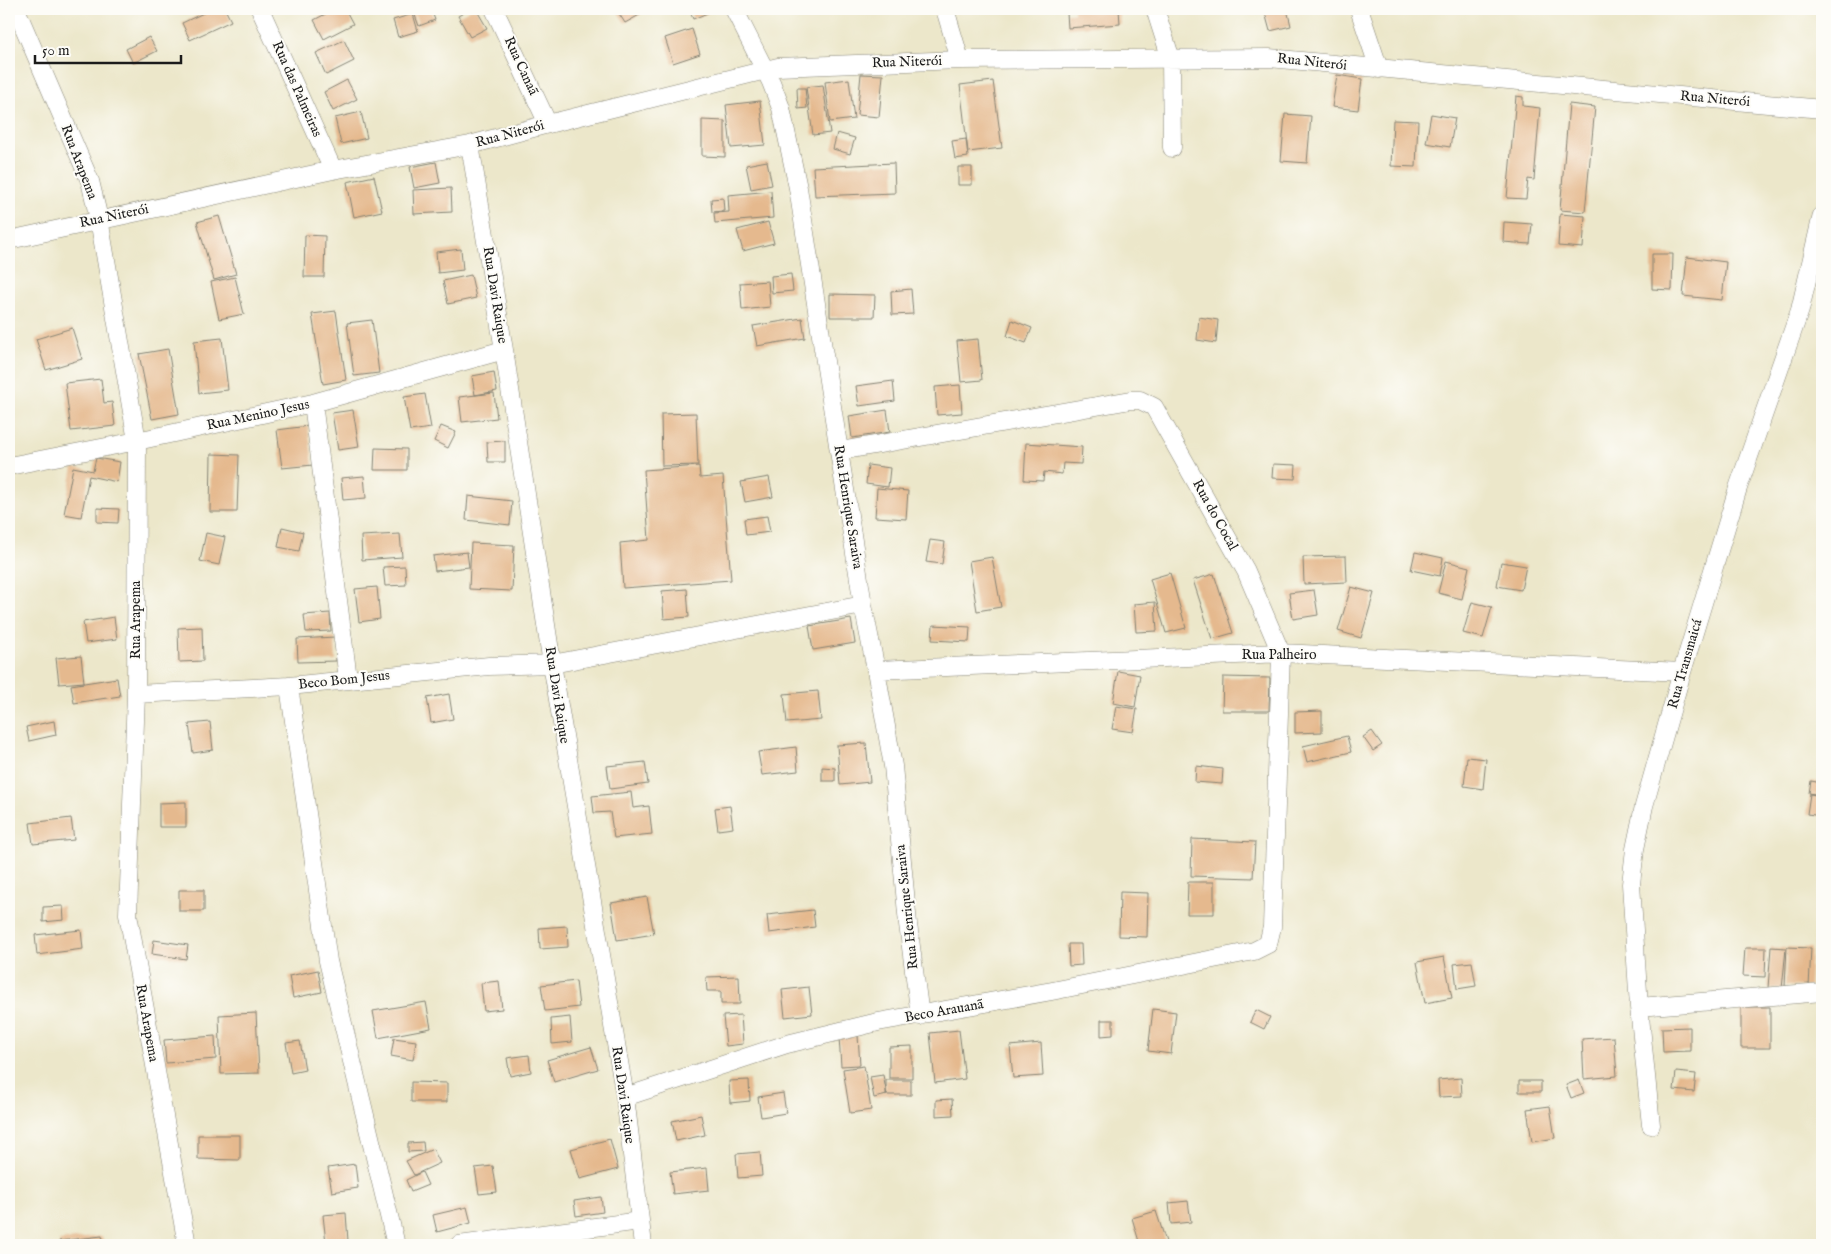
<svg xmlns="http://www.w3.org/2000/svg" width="1831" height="1254" font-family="'IM FELL English',serif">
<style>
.building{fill:#e5b98e}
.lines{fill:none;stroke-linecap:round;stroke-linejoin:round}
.minor-casing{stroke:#848273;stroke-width:19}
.minor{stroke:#fff;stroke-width:18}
.labels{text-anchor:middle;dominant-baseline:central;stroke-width:4;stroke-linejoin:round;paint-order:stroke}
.street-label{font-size:14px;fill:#1c1c1c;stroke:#fdfcf7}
</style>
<rect width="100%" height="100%" fill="#fdfcf7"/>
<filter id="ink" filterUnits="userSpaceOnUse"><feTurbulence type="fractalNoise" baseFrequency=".02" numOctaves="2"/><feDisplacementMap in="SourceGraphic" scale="10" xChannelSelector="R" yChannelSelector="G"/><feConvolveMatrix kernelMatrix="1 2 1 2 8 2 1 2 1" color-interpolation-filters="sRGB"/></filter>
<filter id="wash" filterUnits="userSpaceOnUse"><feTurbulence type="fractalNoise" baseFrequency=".0096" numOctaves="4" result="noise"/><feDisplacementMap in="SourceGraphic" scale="20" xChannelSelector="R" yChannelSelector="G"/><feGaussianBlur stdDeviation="1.12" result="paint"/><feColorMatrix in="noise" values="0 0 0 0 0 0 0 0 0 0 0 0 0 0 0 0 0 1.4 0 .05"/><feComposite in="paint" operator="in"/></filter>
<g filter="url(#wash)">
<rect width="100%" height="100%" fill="#ece7ca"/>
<g id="blocks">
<path class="building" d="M212,9H225L231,21L190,40L182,23Z
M335,9H345L353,24L324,39L314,20Z
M415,9H431L435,20L419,26L413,10Z
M471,9H476L487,28L470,37L458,16Z
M616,9H641L643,13L625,23Z
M689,9H711L712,11L693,19Z
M1074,9H1119L1120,24L1068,28L1067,13H1074Z
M1264,9H1287L1291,26L1270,31Z
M413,14L418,31L398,37L393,20Z
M692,29L700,54L673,63L665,38Z
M149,37L157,51L133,63L126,49Z
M344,40L354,61L326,75L316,53Z
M861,74L883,75L879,117L857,115Z
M1337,75L1362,79L1358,110L1332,107Z
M849,79L854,119L830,122L825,82Z
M347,80L357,99L333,111L324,92Z
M993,81L1002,148L968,152L960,85Z
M823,85L830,133L813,135L806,87Z
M797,88H805L807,108L798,109Z
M1516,96L1523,97V106L1540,108L1534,180L1528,179L1526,199L1507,198Z
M760,101L765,145L731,148L726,105Z
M1569,104L1595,107L1585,212L1560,210Z
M361,112L367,138L341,144L335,118Z
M1285,114L1311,116L1307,163L1281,161Z
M1431,114L1455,118L1450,147L1426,143Z
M702,120L725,121V157L702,156Z
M1393,120L1418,121L1416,167L1391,166Z
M837,133L855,138L850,154L833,149Z
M966,139L968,157L955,159L952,141Z
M767,161L772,185L751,189L746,165Z
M436,162L440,183L414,188L410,167Z
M894,163L895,193L815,196L813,167Z
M958,167H972V185H958Z
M374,176L382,211L354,217L347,182Z
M451,188L452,212L414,214L413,190Z
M771,191L773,218L715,223L714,213L729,212L728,195Z
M723,198L724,211L712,212L711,199Z
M1560,214L1585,216L1583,248L1558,246Z
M219,216L236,274L214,280L197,222Z
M768,222L774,243L743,251L737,230Z
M1504,222L1532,224L1530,244L1503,242Z
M305,235L325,236L324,277H304Z
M461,249L463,270L438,273L436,252Z
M1652,254H1673L1672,290L1652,289Z
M1687,257L1726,262L1722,300L1683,296Z
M791,274L793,291L772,293L771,276Z
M471,275L476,298L448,304L443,281Z
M235,277L244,314L219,319L211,282Z
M768,281L770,307L742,310L740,283Z
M911,289L913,314L892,315L891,291Z
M830,294L875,295L874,317H830Z
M336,311L346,380L323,384L312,314Z
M1199,317L1218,320L1216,343L1197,340Z
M802,318L805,338L757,346L753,326Z
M372,320L379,373L354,376L347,323Z
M1012,320L1032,328L1026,343L1007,336Z
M72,328L82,359L46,370L36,339Z
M222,338L228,390L199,393L194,341Z
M978,339L982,380L961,382L957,341Z
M168,349L179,414L152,419L139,354Z
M494,372L497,391L475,395L472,376Z
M101,379L104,403L112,402L115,426L71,431L65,383Z
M893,381L895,401L859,406L856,386Z
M960,385L962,413L937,415L935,387Z
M494,393L497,418L462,422L459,397Z
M425,394L431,428L410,431L404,397Z
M353,410L359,447L338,450L332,413Z
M887,410L890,432L852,438L849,416Z
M696,413L698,465L662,466L661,414Z
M308,426L313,465L282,468L277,430Z
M441,426L456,432L448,448L434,441Z
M505,441V462H488L487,442Z
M1026,443L1082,447L1081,464L1063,463L1062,474L1044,472L1043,481L1024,480Z
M375,448L407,449V470H374Z
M211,454L239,455L237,512H210Z
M96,458L120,462L117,482L89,476L81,517L64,514L73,467L93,471Z
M1273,464L1296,465L1295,479L1272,478Z
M868,465L890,468L888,487L866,484Z
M699,466L700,478L723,476L731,580L623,588L620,543L649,540L644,470Z
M364,476L366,498L343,500L341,478Z
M769,477L773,497L745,502L741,482Z
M877,488L908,491L906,519L875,517Z
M468,496L512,501L510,525L466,520Z
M97,508L119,509L118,523L97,522Z
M767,516L770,532L746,535L744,519Z
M282,527L303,532L299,551L278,547Z
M206,533L225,537L219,565L200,561Z
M400,534L402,557L362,560L361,536Z
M930,540L945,542L942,564L926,562Z
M471,543L514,545L512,591L469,589Z
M467,552L469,567L435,571L433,556Z
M1415,552L1443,558L1440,576L1411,570Z
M1346,556L1347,582L1304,584L1303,557Z
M992,557L1001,607L977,611L969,561Z
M1446,561L1469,567L1462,599L1438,593Z
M1501,562L1526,566L1521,590L1497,586Z
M405,566L406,585L385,586L383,567Z
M1170,573L1186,628L1166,633L1150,579Z
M1214,574L1233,633L1212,639L1193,580Z
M377,587L380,619L359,622L355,589Z
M1351,587L1374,593L1361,638L1338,631Z
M687,589L689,617L664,619L662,591Z
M1314,590L1318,615L1293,619L1289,593Z
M1155,602L1157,631L1136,632L1134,604Z
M1472,602L1492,607L1483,638L1463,633Z
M330,613L331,631L306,632L304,615Z
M114,617L117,639L86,643L83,622Z
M851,619L855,643L813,650L809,626Z
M933,625L970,627L969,642L932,640Z
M202,627L203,661L179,662L178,628Z
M335,637L336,661L298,662L297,639Z
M81,656L84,682L59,684L56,658Z
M1118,671L1140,675L1135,707L1113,703Z
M1223,677L1270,678L1269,711H1222Z
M117,678L120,696L74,703L71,685Z
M818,691L821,720L787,723L784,694Z
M449,694L453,719L431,723L427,698Z
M1116,706L1137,709L1133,732L1112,729Z
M1322,711V732L1295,733V712Z
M54,721L56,735L29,741L26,727Z
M210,722L213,750L193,753L189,724Z
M1372,731L1382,745L1373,751L1363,737Z
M1347,736L1351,752L1307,762L1303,746Z
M866,743L870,782L840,785L837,745Z
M796,747L798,771L762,775L758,752Z
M1467,757L1486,759L1483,789L1464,786Z
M645,762L648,784L610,789L607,766Z
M1196,766L1223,769L1222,784L1195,782Z
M822,767L835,768V781H822Z
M1811,781L1822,783L1820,795L1809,793Z
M631,792L633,808L649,806L652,834L614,838L610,812L594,813L592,796Z
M1810,794L1822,796V816L1807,814Z
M186,802V827H159V803Z
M730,806L733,828L718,830L715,808Z
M71,818L74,840L33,844L30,823Z
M1192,839L1255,842L1253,878L1191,876Z
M1188,882H1214V914H1187Z
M179,890H204V911H179Z
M1120,892L1148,893L1147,937L1119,936Z
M647,897L654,934L617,940L611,903Z
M63,906L64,920L43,922V907Z
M813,910L815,927L769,933L767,915Z
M567,926L568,947L540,949L539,928Z
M81,930L83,949L37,955L35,935Z
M154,940L188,945L186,959L152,954Z
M1068,944H1081L1082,965L1069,966Z
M1771,947L1786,948L1782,989L1768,988Z
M1787,947L1811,948L1809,987L1785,986Z
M1745,948H1766L1765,977L1743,976Z
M1444,957L1452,998L1425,1003L1417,962Z
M1472,962L1476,986L1457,989L1454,964Z
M318,970L322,992L293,998L289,976Z
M739,976L740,1004H721V991H707L706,977Z
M499,981L502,1009L484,1011L481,983Z
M576,981L579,1007L545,1011L541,985Z
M809,987L812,1014L785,1017L782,990Z
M426,1002L431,1028L378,1038L373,1011Z
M1741,1007H1770V1048H1741Z
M1153,1009L1176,1012L1171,1054L1148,1051Z
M1256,1010L1270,1017L1264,1029L1250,1022Z
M256,1013L259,1073L221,1074L219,1015Z
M741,1015L743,1044L726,1046L723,1016Z
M570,1017L572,1042L552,1044L551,1019Z
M1101,1020H1113V1035L1101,1036Z
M1690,1027V1051L1663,1052L1662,1028Z
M959,1030L965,1079L935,1083L930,1033Z
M215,1036L216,1059L166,1063L164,1040Z
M858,1036L860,1065L841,1066L839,1037Z
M1614,1037L1617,1076L1584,1079L1582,1039Z
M394,1038L416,1041L413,1060L391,1056Z
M300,1041L305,1070L291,1073L286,1043Z
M1041,1043L1043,1076L1013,1078L1010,1046Z
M912,1046V1078H889V1047Z
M591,1047L598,1069L554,1082L547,1060Z
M529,1055L531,1072L510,1076L507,1058Z
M864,1066L871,1110L850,1113L843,1069Z
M1676,1072L1696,1074L1694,1092L1674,1090Z
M883,1075L887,1095L874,1098L870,1077Z
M1461,1078L1462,1096L1439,1097L1438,1080Z
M749,1080L750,1101L730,1103L729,1081Z
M886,1080H911V1095H886Z
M1579,1080L1584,1093L1571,1098L1566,1085Z
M1519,1081H1541V1092H1519Z
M411,1082L447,1083V1102H411Z
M783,1093L786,1113L761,1117L758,1097Z
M952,1099L953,1115L936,1116V1100Z
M1550,1106L1555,1138L1532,1142L1527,1109Z
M701,1115L705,1135L676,1141L672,1121Z
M198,1135H240V1160L198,1159Z
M610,1139L618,1169L580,1179L571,1149Z
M423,1142L424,1151L408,1152V1143Z
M433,1149L440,1163L414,1175L406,1161Z
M760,1152L762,1176L738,1178L736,1154Z
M355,1164L358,1188L332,1192L328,1168Z
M493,1166L497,1192L479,1194L475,1168Z
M707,1168L709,1190L673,1194L670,1172Z
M422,1172L428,1185L411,1192L406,1180Z
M601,1197L603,1212L576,1216L574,1201Z
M1188,1201L1191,1222L1171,1224L1169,1203Z
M467,1207L471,1223L437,1232L433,1215Z
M1156,1211L1167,1245H1140L1132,1218Z
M346,1213L348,1241L326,1243L323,1215Z
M102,1236L104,1245H60L59,1241Z"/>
</g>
</g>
<g filter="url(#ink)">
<use href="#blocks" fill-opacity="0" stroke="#848273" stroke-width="1"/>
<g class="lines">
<defs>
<path id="minor" d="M16,9L90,181L99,219L137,441L136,694L128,914L187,1245
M260,9L333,170
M494,9L548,124
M734,9L771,82L781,108L798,188L863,605L876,670L893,766L908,924L920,1016
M945,9L960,60
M1155,9L1171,59L1172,148
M1359,9L1379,69
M470,145L504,350L552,664L625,1097L643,1245
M9,240L333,170L470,145L548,124L778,67L960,60L1269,58L1822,109
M313,403L348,679
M9,466L137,441L313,403L504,350
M876,670L1281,653L1682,672
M289,686L328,961L396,1245
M136,694L289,686L489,666L552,664L863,605
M1639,1007L1822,992
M625,1097L787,1044L878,1022L1052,991L1254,951L1268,944L1272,927L1281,653L1246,571L1154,407L1140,400H1131L840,451
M1651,1125L1639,1007L1631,884L1635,849L1644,806L1682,672L1738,488L1800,310L1822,215
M459,1245L640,1221"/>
</defs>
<use href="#minor" class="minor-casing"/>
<use href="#minor" class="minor"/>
</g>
</g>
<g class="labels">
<g class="street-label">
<text transform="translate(907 62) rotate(-2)">Rua Niterói</text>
<text transform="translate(1312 62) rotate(6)">Rua Niterói</text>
<text transform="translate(521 66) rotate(65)">Rua Canaã</text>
<text transform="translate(297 89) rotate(66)">Rua das Palmeiras</text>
<text transform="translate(1715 99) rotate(5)">Rua Niterói</text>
<text transform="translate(510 134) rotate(-15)">Rua Niterói</text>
<text transform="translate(79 162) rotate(69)">Rua Arapema</text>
<text transform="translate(114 216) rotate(-12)">Rua Niterói</text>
<text transform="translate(495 295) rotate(81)">Rua Davi Raique</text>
<text transform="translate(258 415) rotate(-12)">Rua Menino Jesus</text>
<text transform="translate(848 507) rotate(81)">Rua Henrique Saraiva</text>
<text transform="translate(1215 515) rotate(61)">Rua do Cocal</text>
<text transform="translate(136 620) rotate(-90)">Rua Arapema</text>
<text x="1279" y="655">Rua Palheiro</text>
<text transform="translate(1685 664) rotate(-74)">Rua Transmaicá</text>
<text transform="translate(344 680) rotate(-6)">Beco Bom Jesus</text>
<text transform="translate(557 695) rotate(81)">Rua Davi Raique</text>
<text transform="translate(907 907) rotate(-96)">Rua Henrique Saraiva</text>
<text transform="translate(944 1011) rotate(-10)">Beco Arauanã</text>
<text transform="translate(147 1023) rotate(80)">Rua Arapema</text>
<text transform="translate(623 1095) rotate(82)">Rua Davi Raique</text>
</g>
</g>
<rect width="1831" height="1254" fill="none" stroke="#fdfcf7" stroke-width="30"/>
<path d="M35 55v8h146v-8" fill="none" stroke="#1c1c1c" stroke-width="2.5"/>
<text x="42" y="55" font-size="15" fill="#1c1c1c" stroke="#fdfcf7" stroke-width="4" paint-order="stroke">50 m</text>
</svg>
